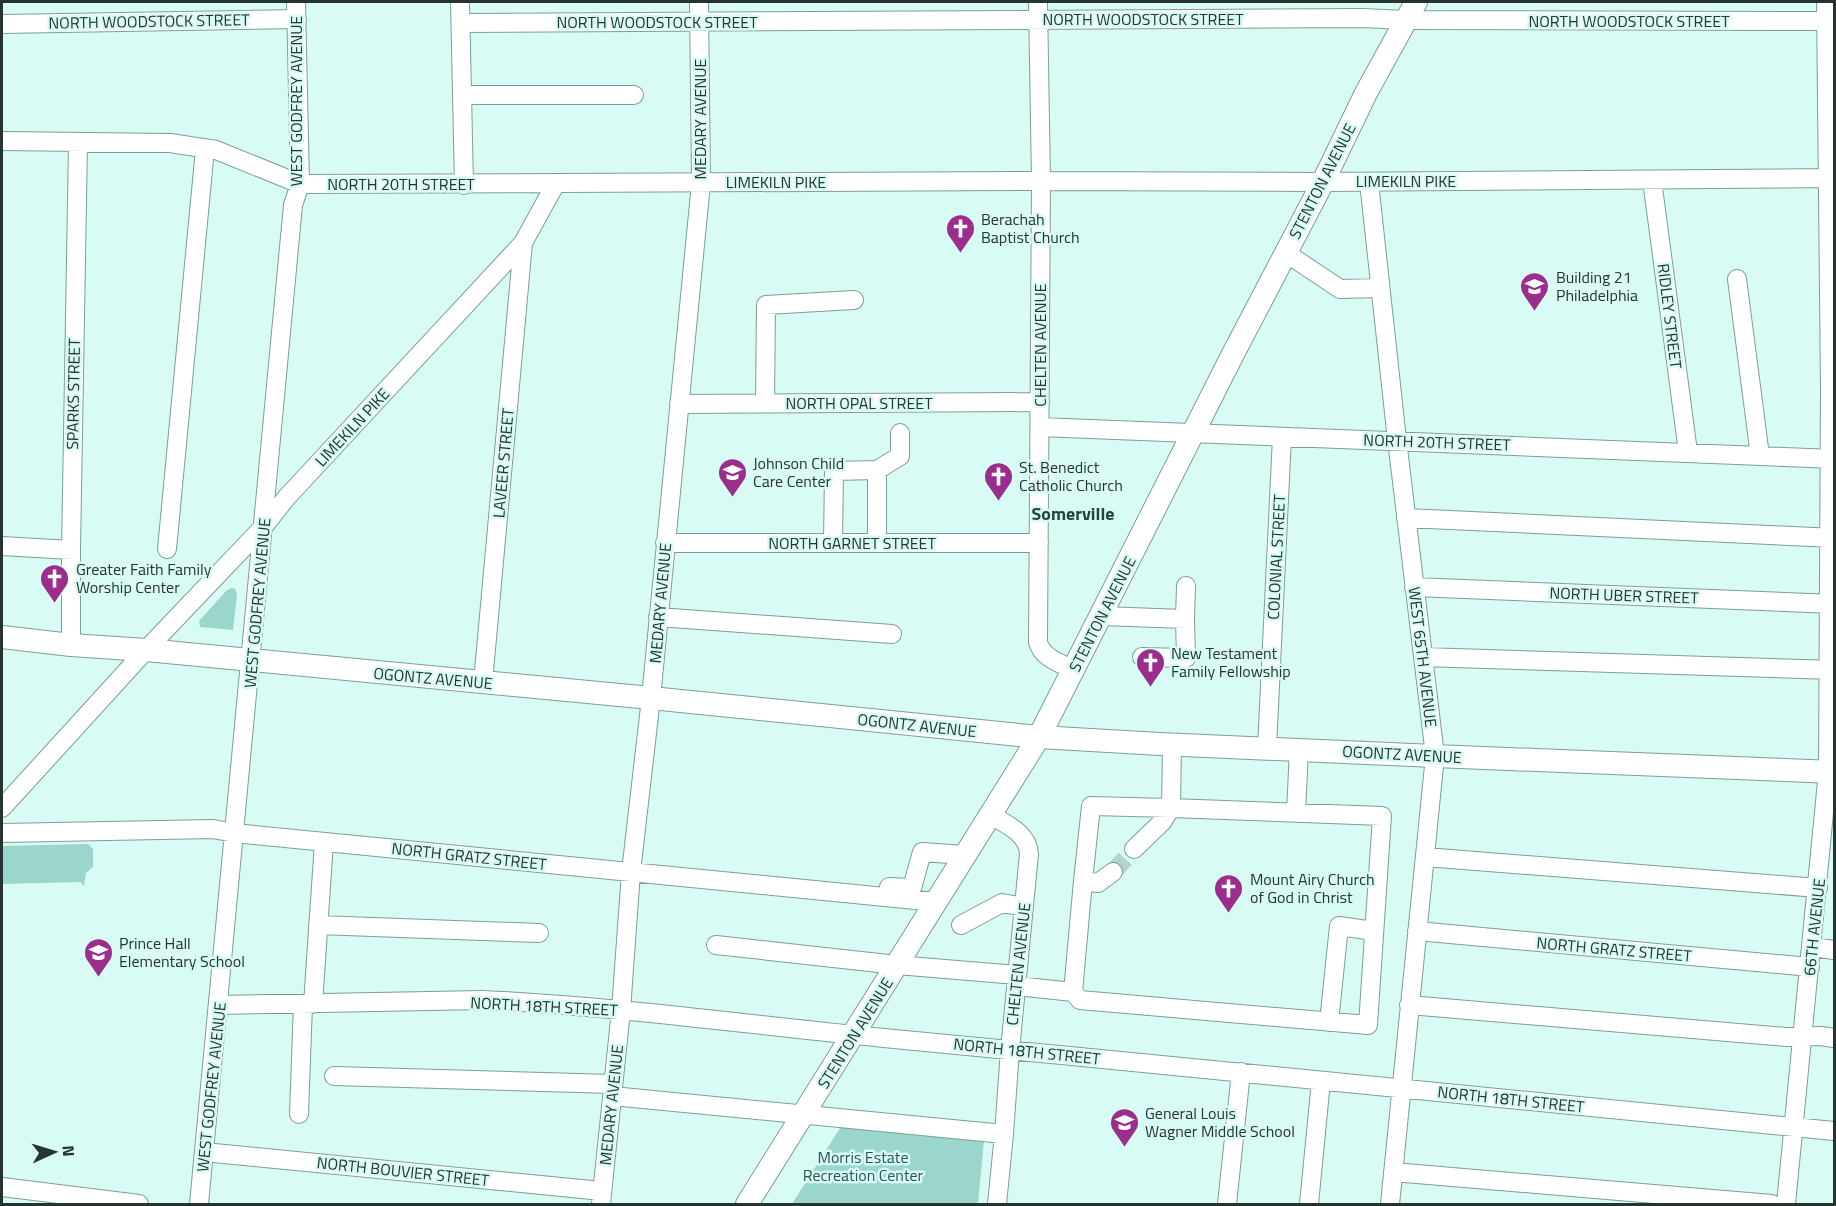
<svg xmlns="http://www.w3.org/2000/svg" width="1836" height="1206" font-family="'Titillium Web',sans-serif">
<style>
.green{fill:#9bd6cd}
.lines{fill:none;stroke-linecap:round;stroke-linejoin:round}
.minor-tunnel{stroke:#b4d3ce;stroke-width:18;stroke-dasharray:18 9;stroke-linecap:butt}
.minor-casing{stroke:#7d9e98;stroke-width:20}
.major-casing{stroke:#7d9e98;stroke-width:24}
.minor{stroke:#fff;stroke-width:18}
.major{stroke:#fff;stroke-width:22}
.labels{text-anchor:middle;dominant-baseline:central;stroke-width:5;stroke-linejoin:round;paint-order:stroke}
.street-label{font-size:16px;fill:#263431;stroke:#d8fbf5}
.poi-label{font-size:16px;fill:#263431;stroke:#d8fbf5;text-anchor:start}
.park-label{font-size:16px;fill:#285851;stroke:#d8fbf5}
.neighbourhood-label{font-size:18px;font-weight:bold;fill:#25433e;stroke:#d8fbf5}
</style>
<rect width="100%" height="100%" fill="#d8fbf5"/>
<path class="green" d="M232,588L235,589L237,594L233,630L200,627L199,621L227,590Z
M88,844L93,849V867L86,873L84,886L80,882L2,884V846Z
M842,1125L984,1140L978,1204H792Z"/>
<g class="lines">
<path class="minor-tunnel" d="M1113,872L1134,849"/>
<defs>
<path id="minor" d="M460,2L464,185
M1038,2L1041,181L1038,642C1042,658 1060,663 1074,670
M461,23L1362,18L1406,20L1826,21
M2,24L297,19
M462,95H634
M2,141L170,143L216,150L300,184L1041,181L1323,182L1834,178
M1652,180L1688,452
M1369,182L1397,440L1435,756L1390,1204
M1286,253L1340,289L1380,288
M1737,279L1760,456
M765,403L766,305L854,300
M679,404L1040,402
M1040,427L1834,459
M877,470L900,456V433
M1406,518L1834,538
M665,543H1039
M833,543L834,471L877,470V543
M2,546L71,550
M167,549L205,149
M1414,587L1834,604
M1101,616L1185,619L1186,586
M658,617L892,634
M71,645V550L78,143
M1142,657L1186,658L1185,619
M1423,657L1834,670
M483,682L523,243
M1267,748L1282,437
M2,808L146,650L264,526L287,497L523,243L556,183
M1296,813L1299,749
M991,815C1007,825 1028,833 1029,854L1010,1050L1004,1134L997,1204
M2,833L213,829L234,833L936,902
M1425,857L1818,888
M1083,881L1098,883L1113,872
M889,887L912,888L922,852L965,855
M318,925L539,933
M961,925L1002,903L1024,907
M1417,931L1810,967
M716,945L897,965L1017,975
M1812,947L1834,950
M1016,986L1073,992L1083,881L1091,806L1171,808L1172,745
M1073,992L1080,1000L1368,1025L1382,816L1171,808L1162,822L1134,849
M313,1004L324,842
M219,1005L483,1000C617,1006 750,1025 884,1038C1201,1068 1518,1101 1834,1131
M1409,1005L1786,1037L1821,1036L1834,1038
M1329,1022L1339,926L1374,931
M334,1076L613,1084
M612,1096L1004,1134
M299,1114L303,1004
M204,1152L602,1191
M1393,1172L1772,1204
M2,1187L139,1204
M199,1204C231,871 262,538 293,205L300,184L296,2
M601,1204L621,1010L631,872L651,698L701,183L699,2
M1227,1204L1241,1072
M1309,1204L1321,1081
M1786,1204L1828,771L1830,389L1826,2"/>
<path id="major" d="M2,637L71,645L146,650L651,698L1039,737L1160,744L1435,756L1834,772
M747,1204L1039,737L1233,354L1323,182L1366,93L1416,2"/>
</defs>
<use href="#minor" class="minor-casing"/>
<use href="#major" class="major-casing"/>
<use href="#minor" class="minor"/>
<use href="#major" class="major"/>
</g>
<defs>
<symbol id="church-pin" viewBox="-11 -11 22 30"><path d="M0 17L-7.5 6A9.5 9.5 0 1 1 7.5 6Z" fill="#9b2d8d" stroke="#d8fbf5"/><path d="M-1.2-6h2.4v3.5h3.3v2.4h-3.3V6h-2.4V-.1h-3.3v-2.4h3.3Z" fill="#fff"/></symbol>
<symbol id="school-pin" viewBox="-11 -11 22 30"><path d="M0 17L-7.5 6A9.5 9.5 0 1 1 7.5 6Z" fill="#9b2d8d" stroke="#d8fbf5"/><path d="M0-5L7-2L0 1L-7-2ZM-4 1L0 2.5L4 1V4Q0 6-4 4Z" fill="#fff"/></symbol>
</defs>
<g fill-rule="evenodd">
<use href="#church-pin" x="944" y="212" width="33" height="45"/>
<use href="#school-pin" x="1518" y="270" width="33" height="45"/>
<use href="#school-pin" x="716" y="456" width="33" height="45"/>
<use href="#church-pin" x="982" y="460" width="33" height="45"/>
<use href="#church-pin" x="38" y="562" width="33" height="45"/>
<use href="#church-pin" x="1134" y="646" width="33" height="45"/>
<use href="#church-pin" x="1212" y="872" width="33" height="45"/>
<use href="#school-pin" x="82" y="936" width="33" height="45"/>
<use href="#school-pin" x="1108" y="1106" width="33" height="45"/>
</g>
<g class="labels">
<g class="street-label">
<text x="1143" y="19">NORTH WOODSTOCK STREET</text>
<text transform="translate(149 21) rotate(-1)">NORTH WOODSTOCK STREET</text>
<text x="1629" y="21">NORTH WOODSTOCK STREET</text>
<text x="657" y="22">NORTH WOODSTOCK STREET</text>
<text transform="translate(296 101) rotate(-90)">WEST GODFREY AVENUE</text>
<text transform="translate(700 119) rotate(-90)">MEDARY AVENUE</text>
<text transform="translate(1322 181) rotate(-63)">STENTON AVENUE</text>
<text x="1406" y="181">LIMEKILN PIKE</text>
<text x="776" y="182">LIMEKILN PIKE</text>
<text x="401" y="184">NORTH 20TH STREET</text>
<text transform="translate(1670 316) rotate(83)">RIDLEY STREET</text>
<text transform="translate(1040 345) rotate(-90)">CHELTEN AVENUE</text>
<text transform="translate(73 394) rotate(-89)">SPARKS STREET</text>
<text x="859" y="403">NORTH OPAL STREET</text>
<text transform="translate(352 427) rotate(-47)">LIMEKILN PIKE</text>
<text transform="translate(1437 442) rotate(2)">NORTH 20TH STREET</text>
<text transform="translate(503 463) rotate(-85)">LAVEER STREET</text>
<text x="852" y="543">NORTH GARNET STREET</text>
<text transform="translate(1276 557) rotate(-87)">COLONIAL STREET</text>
<text transform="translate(1624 595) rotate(2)">NORTH UBER STREET</text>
<text transform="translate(257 603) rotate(-85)">WEST GODFREY AVENUE</text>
<text transform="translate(660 603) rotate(-85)">MEDARY AVENUE</text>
<text transform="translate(1102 614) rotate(-63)">STENTON AVENUE</text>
<text transform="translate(1423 657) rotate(83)">WEST 65TH AVENUE</text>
<text transform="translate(433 678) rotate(5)">OGONTZ AVENUE</text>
<text transform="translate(917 725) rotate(6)">OGONTZ AVENUE</text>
<text transform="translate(1402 754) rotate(3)">OGONTZ AVENUE</text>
<text transform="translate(469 856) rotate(6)">NORTH GRATZ STREET</text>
<text transform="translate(1814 927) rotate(-84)">66TH AVENUE</text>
<text transform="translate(1614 949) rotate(5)">NORTH GRATZ STREET</text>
<text transform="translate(1018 964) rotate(-84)">CHELTEN AVENUE</text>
<text transform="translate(544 1006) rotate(3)">NORTH 18TH STREET</text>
<text transform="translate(855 1033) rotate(-58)">STENTON AVENUE</text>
<text transform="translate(1027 1051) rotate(6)">NORTH 18TH STREET</text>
<text transform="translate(211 1087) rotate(-84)">WEST GODFREY AVENUE</text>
<text transform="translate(1511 1099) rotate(6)">NORTH 18TH STREET</text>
<text transform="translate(611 1105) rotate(-84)">MEDARY AVENUE</text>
<text transform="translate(403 1171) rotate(6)">NORTH BOUVIER STREET</text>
</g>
<g class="poi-label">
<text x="981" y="219">Berachah<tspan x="981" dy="18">Baptist Church</tspan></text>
<text x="1556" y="277">Building 21<tspan x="1556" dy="18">Philadelphia</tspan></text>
<text x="753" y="463">Johnson Child<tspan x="753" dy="18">Care Center</tspan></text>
<text x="1019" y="467">St. Benedict<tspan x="1019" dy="18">Catholic Church</tspan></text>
<text x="76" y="569">Greater Faith Family<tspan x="76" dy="18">Worship Center</tspan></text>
<text x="1171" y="653">New Testament<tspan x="1171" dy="18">Family Fellowship</tspan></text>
<text x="1250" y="879">Mount Airy Church<tspan x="1250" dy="18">of God in Christ</tspan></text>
<text x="119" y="943">Prince Hall<tspan x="119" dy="18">Elementary School</tspan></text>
<text x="1145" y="1113">General Louis<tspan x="1145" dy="18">Wagner Middle School</tspan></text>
</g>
<g class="park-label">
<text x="863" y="1157">Morris Estate<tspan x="863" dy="18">Recreation Center</tspan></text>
</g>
<g class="neighbourhood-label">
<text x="1073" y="513">Somerville</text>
</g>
</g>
<rect width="1836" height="1206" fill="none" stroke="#263431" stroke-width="6"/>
<g transform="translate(54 1152) rotate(86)" stroke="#d8fbf5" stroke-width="4.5" paint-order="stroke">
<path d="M0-4.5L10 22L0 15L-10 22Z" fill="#263431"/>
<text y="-9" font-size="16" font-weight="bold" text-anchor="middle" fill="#263431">N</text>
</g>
</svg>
